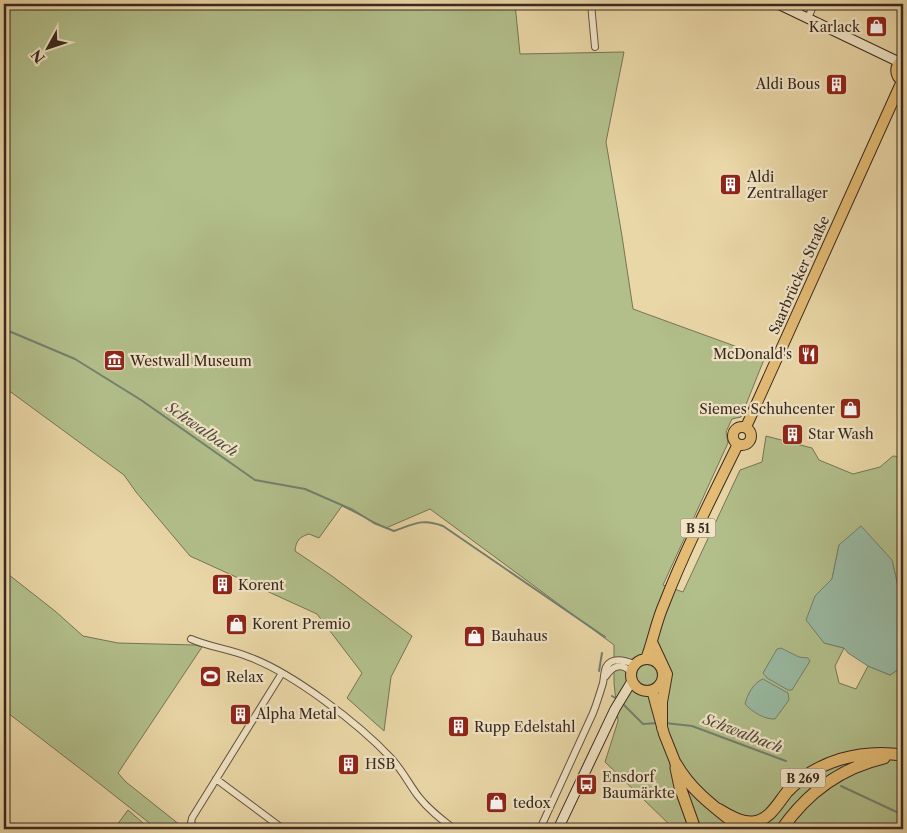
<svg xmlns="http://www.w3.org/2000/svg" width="907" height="833" font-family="'Libre Caslon Text',serif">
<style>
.green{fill:#b2bf8b;stroke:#767456}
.water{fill:#99baa3;stroke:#73806f}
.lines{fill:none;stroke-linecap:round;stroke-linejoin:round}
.stream{stroke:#73806f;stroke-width:2}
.street-casing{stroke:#655442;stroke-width:8}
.secondary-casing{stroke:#392820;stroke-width:11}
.primary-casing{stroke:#392820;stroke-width:12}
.highway-casing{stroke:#392820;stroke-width:13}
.street{stroke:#f1e5c6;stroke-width:6}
.secondary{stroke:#f1e5c6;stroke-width:9}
.primary{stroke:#e5bc74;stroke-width:10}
.highway{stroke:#e5bc74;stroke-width:11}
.labels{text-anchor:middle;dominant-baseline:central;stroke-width:4.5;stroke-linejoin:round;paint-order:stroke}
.shield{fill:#f1e5c6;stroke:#706152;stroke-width:1}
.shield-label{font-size:12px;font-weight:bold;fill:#392820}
.poi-label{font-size:14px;fill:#392820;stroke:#f1e5c6;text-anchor:start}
.street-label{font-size:14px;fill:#392820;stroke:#f1e5c6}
.water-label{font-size:15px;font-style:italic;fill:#514c41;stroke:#f1e5c6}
</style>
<rect width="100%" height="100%" fill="#ead7a7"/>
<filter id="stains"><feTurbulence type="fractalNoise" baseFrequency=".004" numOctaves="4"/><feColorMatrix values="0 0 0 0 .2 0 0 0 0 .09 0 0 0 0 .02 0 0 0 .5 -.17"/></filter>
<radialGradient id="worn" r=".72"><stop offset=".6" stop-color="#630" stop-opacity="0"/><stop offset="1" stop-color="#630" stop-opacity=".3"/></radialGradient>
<path class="green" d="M4,4H515L520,54L624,52L606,142L622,236L633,309L765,357L741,417L732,419L726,432L728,443L663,585L683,592L740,470L762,462L766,436L812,448L819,460L853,474L880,467L893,456L903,457V593L899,591L892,560L839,545L832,579L815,596L824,643L844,648L835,666L839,683L856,689L868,666L890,675L899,669H903V829H674L605,762L618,721L614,683V645L430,509L386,528L342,506L319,538L309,534C299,537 296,541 295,551L332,576L412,636L391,677L384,731L347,698L362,673L317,614L190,556L136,492L124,475L4,387Z
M4,571L55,611L83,636L118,643L195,645L202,647L118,773L126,782L185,829H157L91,777L4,710Z
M128,810L150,829H114Z"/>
<path class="water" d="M861,526L892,560L899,591L903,593V669H899L890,675L868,666L848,653L844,648L824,643L806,620L815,596L832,579L839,545Z
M781,648L799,657L808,658L810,661L792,690H788L767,678L763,673L777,649Z
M763,679L788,693L789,700L775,719C765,720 751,711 745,704C747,695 754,682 763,679Z"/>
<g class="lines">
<path class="stream" d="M4,329L75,359L141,400L255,480L305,489L353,510L374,523L394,531C414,524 422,518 443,526L605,637
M599,671L602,653
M612,696L617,699
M623,704L643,724L658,723
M665,723L692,726L786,761
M841,786L903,815"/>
<defs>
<path id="street" d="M591,4L595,47
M808,18L814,4
M191,639C209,647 230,649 249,657C293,673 359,724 391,758C402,770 409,784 418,796C428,809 441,819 454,829
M606,676C613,665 622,663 631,672
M216,779L283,829
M196,829L191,823L192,818L282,673
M540,829L593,713C597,703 600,693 603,683C604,678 604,672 606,667C612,656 626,661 635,664"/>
<path id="secondary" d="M778,4L899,62
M558,829L615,709L632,681"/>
<path id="primary" d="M903,60C894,65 894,76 903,81
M733 436a9 9 0 1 1 18 0a9 9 0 1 1-18 0Z
M746,427L902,81
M653,644L667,674L662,702V728
M646,659C653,641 656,622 664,604C685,550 712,497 738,444
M631 675a16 16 0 1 1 32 0a16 16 0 1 1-32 0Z
M652,690L664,734L676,764"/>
<path id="highway" d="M676,764C692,792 717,809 742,829
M676,768L680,787L695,829
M718,809C728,815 741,823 753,822C770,820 778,803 787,792C817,760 861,749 903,755
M782,829C807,793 841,768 884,758"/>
</defs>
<use href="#street" class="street-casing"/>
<use href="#secondary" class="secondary-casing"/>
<use href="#primary" class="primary-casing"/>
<use href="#highway" class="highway-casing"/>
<use href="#street" class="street"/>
<use href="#secondary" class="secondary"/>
<use href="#primary" class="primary"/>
<use href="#highway" class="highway"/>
</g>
<defs>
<symbol id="shop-square" viewBox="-11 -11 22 22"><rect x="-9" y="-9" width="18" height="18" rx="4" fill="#8f2418" stroke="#f1e5c6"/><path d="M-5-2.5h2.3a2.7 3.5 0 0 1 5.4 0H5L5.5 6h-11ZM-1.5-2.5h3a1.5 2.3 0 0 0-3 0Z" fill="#fff"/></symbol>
<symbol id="building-square" viewBox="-11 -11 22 22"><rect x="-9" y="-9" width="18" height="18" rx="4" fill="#8f2418" stroke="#f1e5c6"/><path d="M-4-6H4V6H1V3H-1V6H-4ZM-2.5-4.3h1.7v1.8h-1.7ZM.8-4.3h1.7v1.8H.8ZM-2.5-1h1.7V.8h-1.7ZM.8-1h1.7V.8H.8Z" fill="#fff"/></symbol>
<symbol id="restaurant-square" viewBox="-11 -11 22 22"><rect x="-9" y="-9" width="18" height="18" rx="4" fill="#8f2418" stroke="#f1e5c6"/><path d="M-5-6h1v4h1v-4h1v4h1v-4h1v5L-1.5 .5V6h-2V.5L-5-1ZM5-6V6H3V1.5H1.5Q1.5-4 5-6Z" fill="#fff"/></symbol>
<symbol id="museum-square" viewBox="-11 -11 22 22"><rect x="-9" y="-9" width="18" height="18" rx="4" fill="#8f2418" stroke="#f1e5c6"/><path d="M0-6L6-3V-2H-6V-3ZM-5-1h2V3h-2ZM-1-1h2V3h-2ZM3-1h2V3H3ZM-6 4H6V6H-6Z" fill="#fff"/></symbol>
<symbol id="stadium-square" viewBox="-11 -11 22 22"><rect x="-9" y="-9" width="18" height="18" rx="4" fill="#8f2418" stroke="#f1e5c6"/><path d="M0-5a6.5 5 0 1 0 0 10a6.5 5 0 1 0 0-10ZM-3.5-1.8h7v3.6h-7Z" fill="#fff"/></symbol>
<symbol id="bus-square" viewBox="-11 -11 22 22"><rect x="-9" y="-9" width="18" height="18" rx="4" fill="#8f2418" stroke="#f1e5c6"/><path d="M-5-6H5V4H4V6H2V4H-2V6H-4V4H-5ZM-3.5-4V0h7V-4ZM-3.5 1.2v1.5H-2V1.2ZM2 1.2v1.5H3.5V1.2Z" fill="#fff"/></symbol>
</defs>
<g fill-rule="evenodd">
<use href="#shop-square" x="864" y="14" width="25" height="25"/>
<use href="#building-square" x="824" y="72" width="25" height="25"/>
<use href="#building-square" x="718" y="172" width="25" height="25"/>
<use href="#restaurant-square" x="796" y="342" width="25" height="25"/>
<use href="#museum-square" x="102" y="348" width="25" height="25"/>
<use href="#shop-square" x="838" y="396" width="25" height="25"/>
<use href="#building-square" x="780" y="422" width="25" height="25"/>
<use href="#building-square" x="210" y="572" width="25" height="25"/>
<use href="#shop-square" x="224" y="612" width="25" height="25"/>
<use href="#shop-square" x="462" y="624" width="25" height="25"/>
<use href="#stadium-square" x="198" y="664" width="25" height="25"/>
<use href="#building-square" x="228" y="702" width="25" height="25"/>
<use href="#building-square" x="446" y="714" width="25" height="25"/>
<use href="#building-square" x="336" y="752" width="25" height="25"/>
<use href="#bus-square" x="574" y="772" width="25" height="25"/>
<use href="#shop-square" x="484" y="790" width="25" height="25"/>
</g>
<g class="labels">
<g class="shield">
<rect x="680.5" y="518.5" width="35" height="19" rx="4"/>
<rect x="780.5" y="768.5" width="45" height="19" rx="4"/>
</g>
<g class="shield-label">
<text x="698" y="528">B 51</text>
<text x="803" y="778">B 269</text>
</g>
<g class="poi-label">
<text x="860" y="27" text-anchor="end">Karlack</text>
<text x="820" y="84" text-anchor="end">Aldi Bous</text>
<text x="747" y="177">Aldi<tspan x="747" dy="16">Zentrallager</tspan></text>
<text x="792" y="354" text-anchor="end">McDonald's</text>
<text x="130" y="361">Westwall Museum</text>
<text x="835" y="409" text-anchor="end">Siemes Schuhcenter</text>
<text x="808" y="434">Star Wash</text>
<text x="238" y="585">Korent</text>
<text x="252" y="624">Korent Premio</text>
<text x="491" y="636">Bauhaus</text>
<text x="226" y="677">Relax</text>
<text x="256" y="714">Alpha Metal</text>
<text x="474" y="727">Rupp Edelstahl</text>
<text x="365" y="764">HSB</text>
<text x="602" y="777">Ensdorf<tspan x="602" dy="16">Baumärkte</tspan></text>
<text x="513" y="803">tedox</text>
</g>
<g class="street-label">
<text transform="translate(799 275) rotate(-66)">Saarbrücker Straße</text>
</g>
<g class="water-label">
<text transform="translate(202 429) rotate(35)">Schwalbach</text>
<text transform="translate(743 733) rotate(21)">Schwalbach</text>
</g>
</g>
<rect width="907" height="833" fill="none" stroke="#ead7a7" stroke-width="20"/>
<rect x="5" y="5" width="897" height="823" fill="none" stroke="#392820" stroke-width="2.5"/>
<rect x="10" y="10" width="887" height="813" fill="none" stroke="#392820"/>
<g transform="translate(48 48) rotate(230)" stroke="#f1e5c6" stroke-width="4" paint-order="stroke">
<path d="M0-4L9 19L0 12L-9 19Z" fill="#392820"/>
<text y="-8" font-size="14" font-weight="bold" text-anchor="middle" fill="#392820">N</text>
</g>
<rect width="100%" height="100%" filter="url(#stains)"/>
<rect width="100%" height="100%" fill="url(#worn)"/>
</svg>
